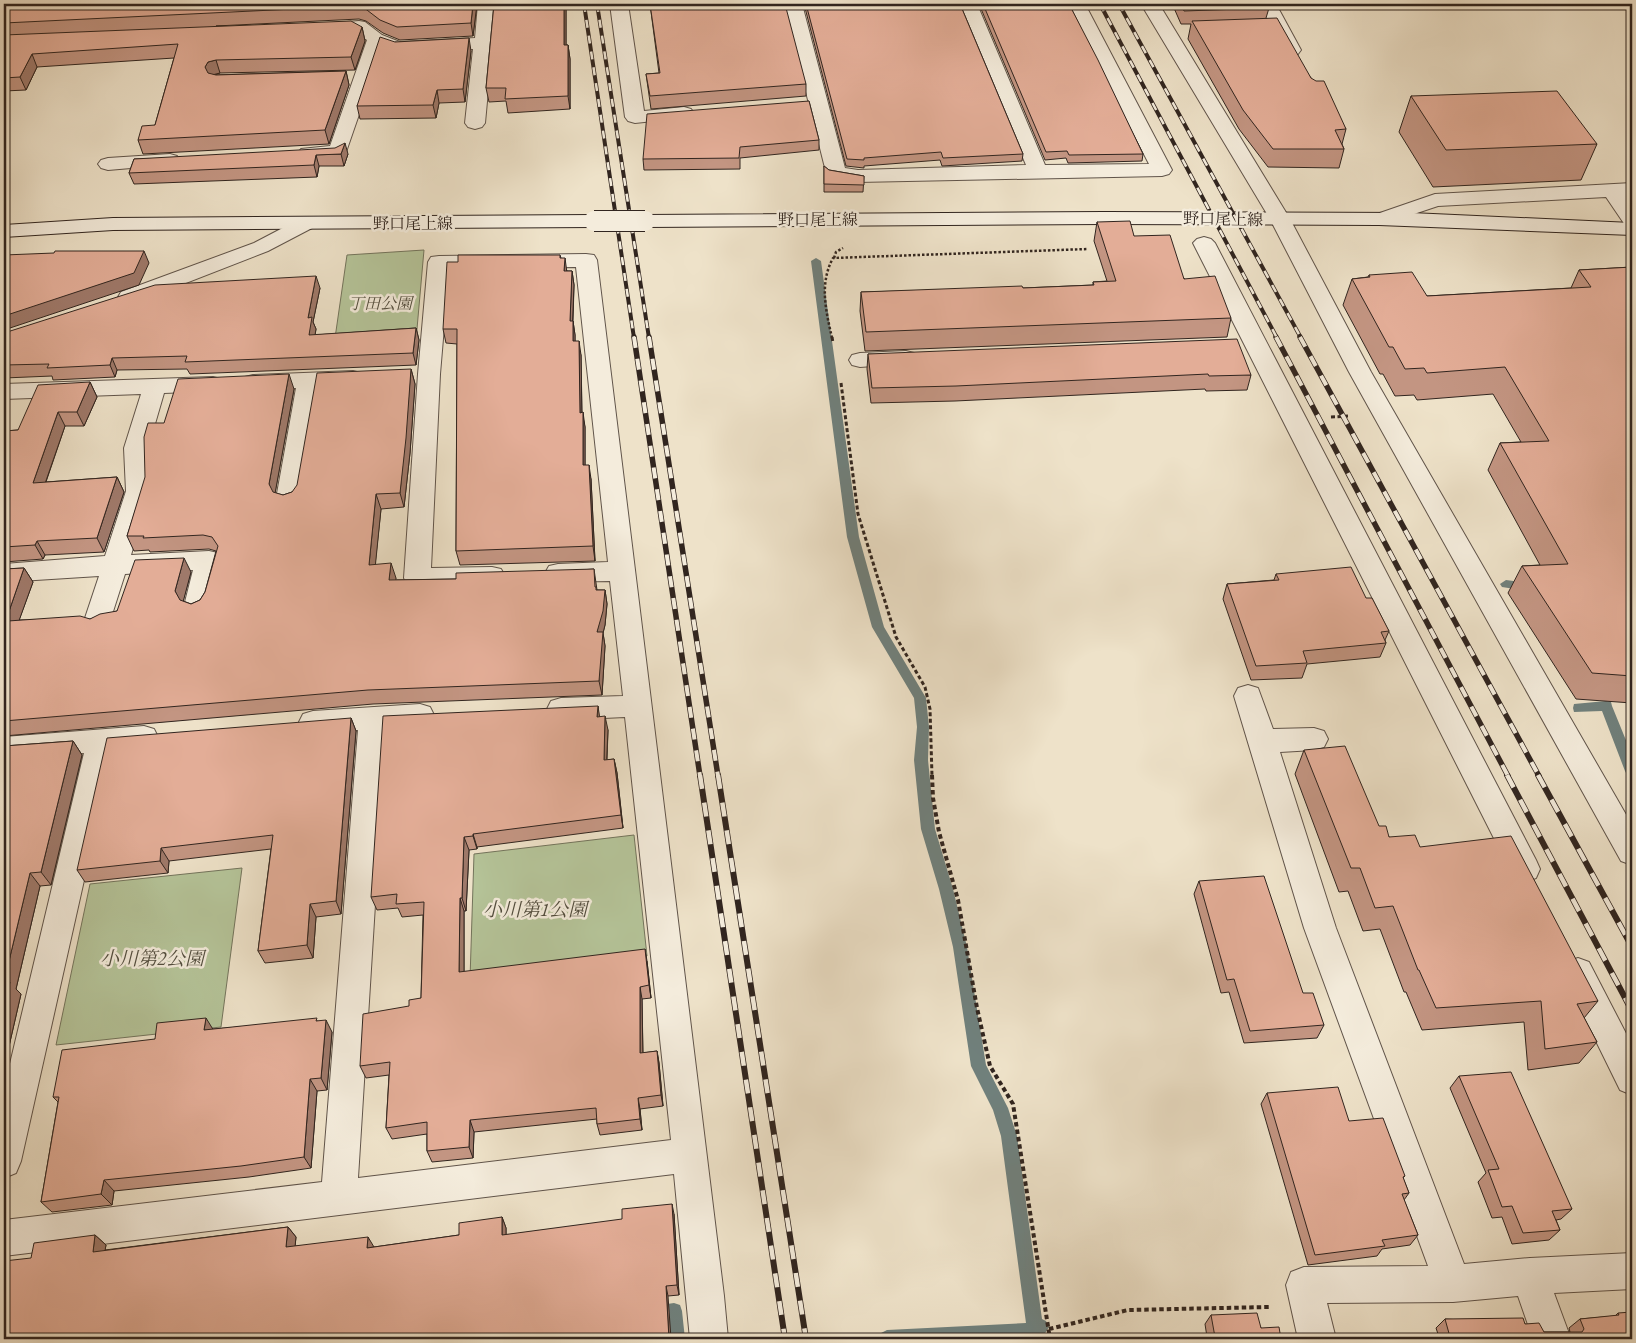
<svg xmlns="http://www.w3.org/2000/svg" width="1636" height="1343" font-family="'EB Garamond','Noto Serif JP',serif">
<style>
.green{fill:#b5c499;stroke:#73745c}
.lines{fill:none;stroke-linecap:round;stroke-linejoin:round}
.stream{fill:#70807c;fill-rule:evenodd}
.street-casing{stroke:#60544a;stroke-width:2}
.secondary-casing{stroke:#31251f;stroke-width:2}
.path-far2{stroke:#31251f;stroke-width:2.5;stroke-dasharray:2.5 2;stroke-linecap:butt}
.path-far1{stroke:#31251f;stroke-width:3;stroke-dasharray:4 2.5;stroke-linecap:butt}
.path{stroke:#31251f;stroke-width:4;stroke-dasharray:4.5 3;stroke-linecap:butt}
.street{fill:#f4ecdc;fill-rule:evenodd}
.secondary{fill:#f4ecdc;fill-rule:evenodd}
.rail-far2-casing{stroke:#31251f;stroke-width:4}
.rail-far1-casing{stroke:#31251f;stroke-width:5.5}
.rail-casing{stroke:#31251f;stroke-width:6}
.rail-far2{stroke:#f4ecdc;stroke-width:2.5;stroke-dasharray:8;stroke-linecap:butt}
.rail-far1{stroke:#f4ecdc;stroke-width:4;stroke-dasharray:11;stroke-linecap:butt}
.rail{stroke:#f4ecdc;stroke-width:4.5;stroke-dasharray:14;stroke-linecap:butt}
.secondary-bridge-casing{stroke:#31251f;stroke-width:22;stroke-linecap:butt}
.secondary-bridge{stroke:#f4ecdc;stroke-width:20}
.wall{fill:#c39582;stroke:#31251f}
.shaded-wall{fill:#9f796a;stroke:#31251f}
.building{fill:#e3ad97;stroke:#31251f}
.labels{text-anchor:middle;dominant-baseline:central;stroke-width:5;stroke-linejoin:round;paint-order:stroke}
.far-street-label{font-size:16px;fill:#31251f;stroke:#f4ecdc}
.far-park-label{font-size:16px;font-style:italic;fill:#524d3e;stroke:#f4ecdc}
.park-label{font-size:19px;font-style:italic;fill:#524d3e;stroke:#f4ecdc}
</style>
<rect width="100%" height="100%" fill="#eee2c9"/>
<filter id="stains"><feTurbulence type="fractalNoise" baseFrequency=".004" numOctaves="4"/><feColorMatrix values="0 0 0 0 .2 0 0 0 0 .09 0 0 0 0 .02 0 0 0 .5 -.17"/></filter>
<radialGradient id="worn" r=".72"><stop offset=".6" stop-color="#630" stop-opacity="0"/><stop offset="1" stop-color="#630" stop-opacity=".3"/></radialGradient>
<path class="green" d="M424,250L416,340L334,345L347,255Z
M634,835L647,956L470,979L474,854Z
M242,868L221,1027L56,1045L90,884Z"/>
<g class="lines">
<path class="stream" d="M816,258L821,261L859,537L884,627L926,698L929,727L928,760L935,829L953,889L967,947L986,1065L1008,1108L1017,1136L1042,1319L1046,1321L1049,1327L1044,1335V1339H878L881,1333L887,1330L1026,1323L1001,1136L993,1110L971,1066L953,947L939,889L921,829L914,760L917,727L914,698L872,627L847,537L811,261Z
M1506,580L1528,583L1534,587L1528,591L1502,587L1500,584Z
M1606,701L1611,702L1612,706L1632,755V776L1627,775L1625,771L1602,711L1574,712L1573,708L1574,704Z
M674,1303L680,1305L682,1311L685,1339H669L666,1320L653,1321L647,1319L645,1313L647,1307Z"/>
<defs>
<path id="street" d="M478,4H496L485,123L482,127L475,129L468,127L465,123L473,49L398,53L382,48L345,155L308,159L301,157L298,153L301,149L330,146L367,40L355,32L327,33L321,32L318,28L321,24L359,21L365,22L382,35L400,42L475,38Z
M610,4H628L644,111L684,107L691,109L694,113L691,117L635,123L628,121L625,117Z
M784,4H802L845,168L858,170L1026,165L959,4H977L1045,165L1149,164L1067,4H1085L1172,170L1169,174L1162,176L858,182L829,176L826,172Z
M1141,4H1159L1290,219L1371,372L1632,825V865L1621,861L1349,372L1270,219Z
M1258,4H1276L1301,50L1298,54L1292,55L1286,54Z
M170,154L177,156L180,160L177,164L108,170L101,168L98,164L101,160L108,158Z
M1632,183V195H1626L1632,206V227L1625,225L1606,197L1438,206L1381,225L1374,223L1371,219L1374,215L1435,194Z
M305,218L312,220L315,224L312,228L268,251L137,302L129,304L121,302L118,297L121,292L254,243L298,220Z
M1204,237L1211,239L1215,243L1536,860L1540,869L1536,878L1525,882L1514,878L1193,243L1197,239Z
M586,254L594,255L597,260L724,1296L728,1339H690L674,1174L4,1256V1220L322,1182L358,730L313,733L303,730L299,722L303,714L313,711L420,704L430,707L434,715L430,723L420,726L386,728L358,1178L671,1140L625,717L561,720L551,717L547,709L551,701L561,698L623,696L610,581L558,582L549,580L545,573L549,566L558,564L608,562L576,267L449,268L440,374L431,568L492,567L501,569L505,576L501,583L492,585L417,587L408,585L404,578L418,374L428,262L431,257L439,256Z
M906,351L914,353L917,358L914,363L860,367L852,365L849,360L852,355L860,353Z
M353,371L361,373L365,378L361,383L319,387L300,499L297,505L288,508L279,505L276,499L296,388L253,389L245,387L241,382L245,377L253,375Z
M213,377L221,379L225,384L221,389L213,391L164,393L148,448L150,491L131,555L209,551L218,553L222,560L210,606L206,613L197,616L188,613L184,606L193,570L125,574L110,621L106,628L97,631L88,628L84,621L99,576L4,582V564L105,556L126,491L124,448L141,394L4,399V384Z
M1248,685L1258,688L1273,729L1314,728L1324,731L1328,739L1324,747L1314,750L1280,752L1336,928L1464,1264L1530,1258L1632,1253V1289L1554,1293L1571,1339H1533L1518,1296L1453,1302L1327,1303L1336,1339H1298L1286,1285L1291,1272L1304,1267L1428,1266L1304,928L1234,696L1238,688Z
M144,726L154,729L158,737L154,745L144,748L113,751L21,1161L16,1173L4,1178V1089L84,753L4,759V737Z
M1578,958L1589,962L1632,1045V1095L1620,1090L1562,972L1567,962Z"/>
<path id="secondary" d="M1104,212L1411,213L1632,223V235L1379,225L1104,224L645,227L638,225L635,221L638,217L645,215Z
M594,215L601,217L604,221L601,225L594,227L113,230L4,237V225L113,218Z"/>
</defs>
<use href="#street" class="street-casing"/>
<use href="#secondary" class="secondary-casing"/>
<path class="path-far2" d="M834,258L836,252L843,248
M832,338C826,311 819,284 833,258L1088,249"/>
<path class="path-far1" d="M832,337L833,343
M841,383L858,514L896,637L925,687L930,709L932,776
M1331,417L1350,416"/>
<path class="path" d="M932,775L933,798L939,832L958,900L977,1008L990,1066L1013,1104L1050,1339
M1049,1329L1128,1310L1269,1307"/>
<use href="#street" class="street"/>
<use href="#secondary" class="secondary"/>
<defs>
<path id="rail-far2" d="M584,4L634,338
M597,4L649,338
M1100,4L1277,338
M1119,4L1301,338"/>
<path id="rail-far1" d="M634,337L700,776
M649,337L718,776
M1276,337L1508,776
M1300,337L1539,776"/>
<path id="rail" d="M700,775L785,1339
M718,775L806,1339
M1507,775L1632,1011
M1538,775L1632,947"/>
</defs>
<use href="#rail-far2" class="rail-far2-casing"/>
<use href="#rail-far1" class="rail-far1-casing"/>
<use href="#rail" class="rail-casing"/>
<use href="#rail-far2" class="rail-far2"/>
<use href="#rail-far1" class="rail-far1"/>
<use href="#rail" class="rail"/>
<defs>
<path id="secondary-bridge" d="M594,221H645"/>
</defs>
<use href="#secondary-bridge" class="secondary-bridge-casing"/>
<use href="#secondary-bridge" class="secondary-bridge"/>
</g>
<path class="wall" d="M8,4H477L473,36L400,40L383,33L366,21L359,19L216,26L362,27L365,41L355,70L220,73L214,75L346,71L349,85L329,144L143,154L138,140L155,125L174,58L37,67L26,90L4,91V13Z
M494,4H566V45H568L570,59V109L508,113L506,101L489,102L486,88Z
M650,4L806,84V96L651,109L646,74L659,73Z
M804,4H960L1023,154L1022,161L942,166L940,160L864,166V168L846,166Z
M979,4H1069L1143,154L1142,161L1068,163L1066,158L1045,160Z
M1175,4H1266L1269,8L1266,18L1311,78L1346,129L1342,144L1344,149L1339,168L1268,167L1239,129L1188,39L1191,24H1181L1174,8Z
M395,42L471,51L465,102L439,103L436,118L360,119L357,106Z
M1411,96L1597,144L1581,180L1433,187L1399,132Z
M809,101L819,140V150L740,158V169L644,170L643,159Z
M348,154L344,166H319L317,177L134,184L129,173L134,159Z
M824,166L829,170L864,176L863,192H824Z
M1097,222L1134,236L1231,318L1227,337L865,351L860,311L861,292L1023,288L1093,285V282L1107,281L1094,241Z
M560,255L561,258L567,271H572L574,285L573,321L575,335V341L581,355L582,413L585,427V465L591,479L595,561L460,565L456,551L457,344L446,343L443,329Z
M1632,267V703L1576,699L1508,593L1522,566L1540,565L1488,470L1500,443L1521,442L1493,394L1417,400L1414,395L1395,396L1383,374H1380L1343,305L1352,279L1368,277L1369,275L1427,296L1571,288L1579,270Z
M320,288L313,322L316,329L315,335L416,328L419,340L416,365L190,374L187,369L117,370L115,377L53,380L52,376L4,378V333Z
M868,354L1251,375L1247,390L1206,391L1205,389L955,401L871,403L867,369Z
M411,369L415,384L410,453L404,507L381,509L375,565L396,578L395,580L456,579L594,569L597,590H605L607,604L605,625L603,633L605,646L602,695L373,704L4,736V569L24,568L33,582L19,620L90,619L117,611L191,572L183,601L191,604L200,600L205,592L216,551L209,549L150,552L149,550L134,551L127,536L164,423L294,389L275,493L283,495L292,492Z
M90,382L97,397L84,426H65L46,482L117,477L124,492L104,552L45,555L43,559L4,562V431L18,430Z
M1276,574L1366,598L1389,631L1385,640L1386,643L1380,657L1307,664L1302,678L1251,680L1223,599L1227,584L1274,580Z
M598,706L599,717L608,730L607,760L614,759L617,773L623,828L477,847V849L469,850L466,911H464V972L647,961L651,998L642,999L643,1053L657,1051L659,1063L663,1106L640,1109L642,1130L600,1135L597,1124V1119L474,1132L473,1158L432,1162L427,1151V1134L392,1139L386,1128L389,1075L366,1078L360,1066L409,1006L421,998L423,915L402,917L398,908L377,910L371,897Z
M351,718L356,731L341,914L316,917L313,958L265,963L258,951L271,849L169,861L168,873L85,882L77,870Z
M73,741L82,755L51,885L40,886L16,989L21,994L4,1068V746Z
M1304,750L1389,837L1420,847L1598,1001L1584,1018L1597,1042L1579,1063L1528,1070L1524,1022L1422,1030L1406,992H1404L1380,929L1363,931L1348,891L1339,892L1295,774Z
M1199,881L1324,1025L1317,1038L1244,1043L1229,992L1221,993L1194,894Z
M318,1021L332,1032L327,1090L317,1091L311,1168L249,1177L114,1191L112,1205L52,1212L41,1202L58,1102L53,1097L155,1039L213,1029Z
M1459,1076L1572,1209L1561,1219L1556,1220L1560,1230L1549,1240L1512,1244L1502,1217L1492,1218L1478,1182L1486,1173L1450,1088Z
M1267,1093L1349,1121L1405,1176L1403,1178L1409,1193L1404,1200L1418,1235L1410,1245L1382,1249L1377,1256L1308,1265L1261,1104Z
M674,1214L679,1295L668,1296L31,1258L95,1235L106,1245L105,1250L288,1227L296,1237L295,1246L374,1247L459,1235L502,1217L506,1228V1235Z
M1618,1313L1632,1339H1372L1374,1337H1439L1436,1328L1445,1319L1525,1324L1544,1332H1570L1569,1328L1580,1319L1615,1316Z
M1211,1315L1261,1328L1281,1339H1206L1207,1337L1205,1324Z"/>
<path class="shaded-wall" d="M473,4H477L473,36L471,23Z
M564,4H566V59L564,45Z
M362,27L365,41L355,70L351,57Z
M469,38L471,51L465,102L463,89Z
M568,45L570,59V109L568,96Z
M32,54L37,67L26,90L20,77Z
M216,60L220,73L212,75L209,80L205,67L208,62Z
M346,71L349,85L329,144L325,130Z
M437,90L439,103L436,118L433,105Z
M345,143L348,154L344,166L341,154Z
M316,155L319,166L317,177L314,165Z
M144,251L149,263L139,285L4,330V316Z
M565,258L567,273L564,271Z
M572,271L574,285L572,336L570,321Z
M316,276L320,288L313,322L316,329L313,347L309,335L308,318Z
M573,321L575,335V356L573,341Z
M416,328L419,340L416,365L413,353Z
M579,341L581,355L582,427L580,413Z
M112,358L117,370L115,377L110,365Z
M411,369L415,384L410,453L404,507L400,493Z
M289,374L294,389L274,499L269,484Z
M90,382L97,397L84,426L77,412Z
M58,412L65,426L40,498L33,483Z
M583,412L585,427V480L583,465Z
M589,465L591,479L595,561L593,546Z
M117,477L124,492L104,552L97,538Z
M376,494L381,509L374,579L369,565Z
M37,541L45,555L43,559L35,545Z
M184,558L191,572L182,606L175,591Z
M391,563L396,578L394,594L389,580Z
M24,568L33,582L16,629L8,621L7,617Z
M605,590L607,604L605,625L603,633L605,646L602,695L599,681L597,632Z
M598,706L600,720L597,717Z
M605,716L608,730L606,774L604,760Z
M351,718L356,731L341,914L336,901Z
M73,741L82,755L51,885L41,872Z
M614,759L617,773L623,828L621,815Z
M473,834L477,847V849L473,836Z
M464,837L469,850L466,911L462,898Z
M161,848L169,861L168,873L160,861Z
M30,873L40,886L16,989L21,994L4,1068V982Z
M460,898L464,911V985L459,972Z
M310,904L316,917L313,958L307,945Z
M645,949L647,961L651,998L649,985Z
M640,987L642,999L643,1065L640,1053Z
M206,1018L214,1031L204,1030Z
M326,1020L332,1032L327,1090L321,1078Z
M657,1051L659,1063L663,1106L661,1095Z
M310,1079L317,1091L311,1168L304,1157Z
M638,1098L640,1109L642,1130L640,1119Z
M470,1120L474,1132L473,1158L469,1147Z
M104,1180L114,1191L112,1205L101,1194Z
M672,1204L674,1214L679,1295L677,1285Z
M502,1217L506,1228V1246L502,1235Z
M288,1227L296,1237L294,1257L286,1247Z
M95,1235L106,1245L103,1262L93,1252Z
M368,1237L374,1247L367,1248Z
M666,1286L668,1296L671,1339H669Z"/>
<path class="building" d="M8,4H473L471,23L397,27L380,20L363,7L356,6L4,23V13Z
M494,4H564V45H568V96L505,99L506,88H486Z
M650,4H785L806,84L650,96L646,74L660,73Z
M806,4H960L1023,154L943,158L941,152L864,158V160L847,159Z
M983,4H1069L1098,60L1143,154L1069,155L1067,151L1046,152Z
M1181,4H1266L1269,8L1184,11Z
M1277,18L1311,78L1316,81H1324L1346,129L1335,130L1344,149H1273L1243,110L1192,21Z
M351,21L362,27L351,57L216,60L208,62L205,67L208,73L216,75L346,71L325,130L138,140L142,126L155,125L178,44L32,54L20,77L4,78V35Z
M380,37L395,42L469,38L463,89L437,90L433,105L357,106Z
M1557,91L1597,144L1446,150L1411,96Z
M809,101L819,140L740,147L739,158L643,159L647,114Z
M345,143L341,154L316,155L314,165L129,173L134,159L335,148Z
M824,166L829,170L864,176V185L824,184Z
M1130,221L1134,236L1170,235L1184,279L1215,276L1231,318L866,332L861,292L1022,286L1023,288L1094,285L1093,282L1116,281L1097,222Z
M55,251H144L134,273L4,316V255L54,253Z
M458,255H560V258H565L564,271H572L570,321H573V341H579L580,413L583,412V465H589L593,546L456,551L457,329H443L447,262H458Z
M1632,267V676L1592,673L1522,566L1568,564L1500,443L1549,441L1505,367L1427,373L1424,368L1405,369L1393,347H1389L1352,279L1370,277L1369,275L1412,272L1427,296L1591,287L1579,270Z
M316,276L308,318L312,317L309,335L416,328L413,353L185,362L187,356L112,358L110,365L47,368L49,364L4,365V333L155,285Z
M1237,339L1251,375L1209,376L1208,374L956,386L872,388L868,354Z
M411,369L406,438L400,493L376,494L369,565L391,563L389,580L456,579V573L594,569L595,587H596V590H605L603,611L597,632H603L599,681L368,690L4,721V569L24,568L7,617H9L8,621L80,616L90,619L100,614L117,611L135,560L184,558L175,591L180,600L191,604L200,600L205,592L218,546L212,537L203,535L143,538L144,536H127L145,477L144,437L148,423H164L178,379L289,374L269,484L273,492L283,495L292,492L297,485L317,373Z
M90,382L77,412H58L33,483L117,477L97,538L37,541L35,545L4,547V431L18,430L38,385Z
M1351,567L1366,598H1372L1389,631L1381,632L1386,643L1303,651L1307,663L1256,666L1227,584L1279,580L1276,574Z
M598,706L597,717L605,716L604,760L614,759L621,815L473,834V836L464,837L462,898H460L459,972L645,949L649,985L640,987V1053L657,1051L661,1095L638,1098L640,1119L597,1124L596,1108L470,1120L469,1147L427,1151V1122L386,1128L390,1062L360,1066L363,1014L409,1006V1000L421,998L424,902L396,904L397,894L371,897L383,716Z
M351,718L336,901L310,904L307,945L258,951L273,835L161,848L160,861L77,870L107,738Z
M73,741L41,872L30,873L4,982H10L4,1009V746Z
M1345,746L1379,826H1386L1389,837L1415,835L1420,847L1511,836L1598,1001L1577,1004L1597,1042L1545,1049L1541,1001L1436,1008L1419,970H1418L1393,906L1375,908L1360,868H1351L1304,750Z
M1264,876L1303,993H1313L1324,1025L1250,1031L1234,979L1227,980L1199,881Z
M206,1018L204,1030L317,1018L316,1021L326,1020L321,1078L310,1079L304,1157L241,1166L104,1180L101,1194L41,1202L59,1097H53L62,1050L155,1039L157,1023Z
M1511,1072L1572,1209L1552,1211L1560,1230L1523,1233L1512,1206L1502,1207L1488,1170L1499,1169L1459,1076Z
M1338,1087L1349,1121L1383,1118L1405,1176L1403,1177L1409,1193L1402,1194L1418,1235L1382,1240L1385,1246L1315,1255L1267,1093Z
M672,1204L677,1285L666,1286L669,1339H4V1261L31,1258L34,1243L95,1235L93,1252L288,1227L286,1247L368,1237L367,1248L459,1235V1223L502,1217V1235L622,1219V1209Z
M1632,1312V1339H1375L1374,1337H1450L1445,1319L1523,1318L1525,1324L1539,1323L1544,1332H1582L1584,1329L1580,1319L1619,1315L1618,1313Z
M1257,1313L1261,1328L1279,1327L1281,1339H1208V1337H1215L1211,1315Z"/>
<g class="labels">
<g class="far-street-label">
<text x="818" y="219">野口尾上線</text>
<text transform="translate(1223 219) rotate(1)">野口尾上線</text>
<text x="413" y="223">野口尾上線</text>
</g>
<g class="far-park-label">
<text x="380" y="303">丁田公園</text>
</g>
<g class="park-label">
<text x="535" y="909">小川第1公園</text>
<text x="152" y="958">小川第2公園</text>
</g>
</g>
<rect width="1636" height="1343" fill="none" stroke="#eee2c9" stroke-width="20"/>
<rect x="5" y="5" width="1626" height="1333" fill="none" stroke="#31251f" stroke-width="2.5"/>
<rect x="10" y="10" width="1616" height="1323" fill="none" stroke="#31251f"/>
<rect width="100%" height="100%" filter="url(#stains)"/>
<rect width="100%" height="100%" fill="url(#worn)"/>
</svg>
